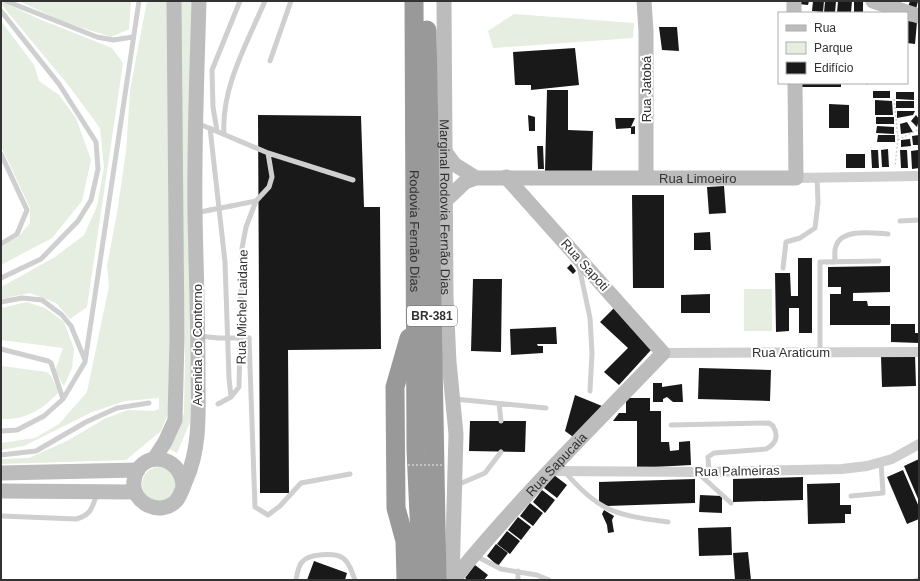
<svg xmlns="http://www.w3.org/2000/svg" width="920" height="581" font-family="Arial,sans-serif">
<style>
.green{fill:#e5eee1}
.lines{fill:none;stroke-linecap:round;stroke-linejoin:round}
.stream{stroke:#cedaed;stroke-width:2.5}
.building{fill:#191919}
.path{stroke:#cfcfcf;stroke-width:1.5;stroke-dasharray:2 2;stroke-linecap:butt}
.lane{stroke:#cfcfcf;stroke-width:5}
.street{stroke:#cfcfcf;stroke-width:10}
.secondary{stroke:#bcbcbc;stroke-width:15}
.highway{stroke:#999;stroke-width:19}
.path-bridge{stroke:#cfcfcf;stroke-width:1.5;stroke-dasharray:2 2;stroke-linecap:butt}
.lane-bridge{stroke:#cfcfcf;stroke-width:5}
.labels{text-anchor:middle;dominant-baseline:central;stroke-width:4;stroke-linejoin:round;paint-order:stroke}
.shield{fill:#fff;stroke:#707070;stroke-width:1}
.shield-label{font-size:12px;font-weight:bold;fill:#323232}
.street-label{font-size:13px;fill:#323232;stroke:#fff}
</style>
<rect width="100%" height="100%" fill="#fff"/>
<path class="green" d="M1,1L39,19L112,48L123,63L87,307L70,319L56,303L30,293L1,299V287L55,257L84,235L97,206L104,167L100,128L69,86L1,4Z
M19,1H131L129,29L111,37L64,22Z
M147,1H169L170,409L161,431L126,460L1,464V459L29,458L67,441L106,418L128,410L154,411L159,409V398L125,401L92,412L24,446L1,450V443L35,438L59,424L87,392L109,286L107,266L117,213L126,152L130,90Z
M179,1H193L190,422L177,453L169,449L178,432L184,413L185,359Z
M514,14L634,23L633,38L493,48L488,31Z
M1,21L34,65L39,81L59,95L76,118L91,160L82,201L52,238L1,265V247L20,235L30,223V208L1,146Z
M744,289H772V331H744Z
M27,302L45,308L64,322L74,349L72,368L64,386L55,371L63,348L1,340V308Z
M1,366L47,372L51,376L59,392C42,410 26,420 1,419Z
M142 484a17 17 0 1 1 34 0a17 17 0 1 1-34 0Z"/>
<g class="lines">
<path class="stream" d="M914,580L919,578"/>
</g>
<path class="building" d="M798,1H809L808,5L798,4Z
M813,1H824L823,12L812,11Z
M825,1H836L835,13H824Z
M838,1H852L851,13H837Z
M854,1L863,2V13H854Z
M910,1H918L916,9L908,7Z
M907,21L917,22L915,44L907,43Z
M659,27H677L679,51L662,50Z
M575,48L579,85L531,90V85H515L513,52Z
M802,83H841V87H802Z
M547,90H568V130L593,131L592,172L545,171Z
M873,91H890V98H873Z
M896,92H914V100L896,99Z
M875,100L892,101L893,115H875Z
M896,101H914V108H896Z
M829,104L849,105V128H829Z
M897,111H915L913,115L897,118Z
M258,115L361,116L364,207H380L381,349L288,350L289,493H260Z
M528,115L535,117V131H529Z
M916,115L919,119L917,127L911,121Z
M876,117H894V124H876Z
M615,118H635L631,127L635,126V134H631V128L616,129Z
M907,122L913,132L901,134L900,124Z
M877,126L894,127V134L876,133Z
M878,135H895V142H877Z
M919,135V145H913L912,136Z
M910,139L911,146L901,147V140Z
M537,146H543L544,169H538Z
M888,149L889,167H882L881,150Z
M871,150H878L879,168H872Z
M900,150H907L908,168H901Z
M918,150L919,168L912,169L911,151Z
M846,154H865V168H846Z
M724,186L726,213L709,214L707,187Z
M632,195H664V288H633Z
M710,232L711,250H694V233Z
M798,258H812V333H799V308H789V331L776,332L775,273H790L791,296H798Z
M571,264L576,271L573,274L567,268Z
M890,266V292L853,293V301H867L868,306H890V325H830V294H841V287H828V267Z
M473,279H502L501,352L471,351Z
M710,294V313H681V295Z
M614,308L651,350L619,385L604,372L628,348L600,322Z
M891,324H915V333H919V343L891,342Z
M556,327L557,344H537L538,346H543V353L511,355L510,329Z
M915,354L916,386L882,387L881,356Z
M699,368L771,370L770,401L698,399Z
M653,383H662V387L682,384L683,402H673L667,397L663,399V402H653Z
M575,395L602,406L576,439L565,431Z
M626,398H650V411H661V442H669L670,451L679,450V442L690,441L691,465L637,468V421H613L619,413H626Z
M470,421H526L525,452L469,451Z
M919,459V501L904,466Z
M903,470L919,507V519L907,524L887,477Z
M554,475L567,485L557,498L544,488Z
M803,477V500L733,502V479Z
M695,479V503L607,506L599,503V482Z
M840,483V505H851V514H845V523L808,524L807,484Z
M542,490L555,500L545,513L533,502Z
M700,495L722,496V513L699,512Z
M530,503L543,513L533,526L520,516Z
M604,510L614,516L612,520L614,532L608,533L607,525L602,514Z
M518,517L531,527L521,540L508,530Z
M731,527L732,555L699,556L698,528Z
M507,531L520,541L510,554L497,544Z
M496,544L508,553L498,566L487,556Z
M748,552L751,580H735L733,553Z
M314,561L347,573L345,580H307Z
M475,565L488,575L484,580H468L465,578Z"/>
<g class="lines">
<path class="path" d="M867,83V86
M894,99L898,138L895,167
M898,140L919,129"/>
<path class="lane" d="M6,1L97,37L113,40L133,37
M1,11L59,84L96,142L98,169L91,200L78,221L41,259L1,278
M270,61L291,1
M197,123L268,153L272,177L269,187L256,201L231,206
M210,128L225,262L229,378L231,397
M217,131L213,107L212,70L240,1
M224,134C221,88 247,43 265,1
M268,153L353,180
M1,154L27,210L17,234L1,244
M196,213L210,210
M900,221L919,220
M835,262C835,257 834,250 836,246C842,228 873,233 888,234
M579,266L590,318L592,353L590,391
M783,268L786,242L800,238L815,228L818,203L817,178
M1,302L22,298L42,300L62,315L71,326L85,360
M199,336L218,338
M249,338L255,507L268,515L280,506L301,483L350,474
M1,349L48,361L51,363L63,399
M820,352V262L879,261
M455,399L546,408
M218,404L231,397L239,387L242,248L246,227L256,201
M499,404L501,421
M671,425L769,423L773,426C779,436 776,444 766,449L714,453L708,457L709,472
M1,431L17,430L44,416L63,399L85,362L139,1
M1,455L36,451L86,422L117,408L149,403
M565,472C600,513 617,515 668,522
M698,473L731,503
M457,485L485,473L501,452
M851,496L883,493L881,462
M1,516L76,519C91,515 92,508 97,494
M476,556L501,569L537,575L549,580
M296,580C297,575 298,566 302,562C308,554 335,552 343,558C350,563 352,573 355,580
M518,580V571"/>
<path class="street" d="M796,178L919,176
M663,353L919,352
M549,471L707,472L842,469L867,466L892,459L919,444"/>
<g class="secondary">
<path id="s1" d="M444,1L446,297L449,362L456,434L452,580"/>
<path d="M644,1L646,31V177"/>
<path d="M794,1V13"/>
<path d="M873,1L919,16"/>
<path d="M446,153L454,164L476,178"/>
<path id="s2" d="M445,201L465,182L476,178H796L795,83"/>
<path d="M154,459L165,442L175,420L177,338L174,1"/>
<path d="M1,473L138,470"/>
<path d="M183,487C182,453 138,449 134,481C131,503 160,517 176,501C181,495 183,487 186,480C201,447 198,409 198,372C198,320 196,267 195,214C194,143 197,72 199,1"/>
<path d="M1,491L135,492"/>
<path id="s3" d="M453,580C518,500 592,427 663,353L506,177"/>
</g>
<g class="highway">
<path id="s4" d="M414,1L416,450L422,580"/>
<path d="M427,30L437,580"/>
<path d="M406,580L405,541L396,508L395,387L409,338"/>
</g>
<path class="path-bridge" d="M408,465H444"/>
<path class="lane-bridge" d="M210,210L231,206
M218,338H249"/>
</g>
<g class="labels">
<rect class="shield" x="407" y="306" width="50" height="20" rx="3"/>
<g class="shield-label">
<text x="432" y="316">BR-381</text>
</g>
<g class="street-label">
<text transform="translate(646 89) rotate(-90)">Rua Jatobá</text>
<text stroke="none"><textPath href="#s2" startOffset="261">Rua Limoeiro</textPath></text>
<text stroke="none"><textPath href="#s1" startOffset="206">Marginal Rodovia Fernão Dias</textPath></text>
<text stroke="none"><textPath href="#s4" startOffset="230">Rodovia Fernão Dias</textPath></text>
<text transform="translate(585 265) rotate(48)">Rua Sapoti</text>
<text transform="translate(242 307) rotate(-89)">Rua Michel Laidane</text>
<text transform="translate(197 345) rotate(-90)">Avenida do Contorno</text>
<text x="791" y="352">Rua Araticum</text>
<text stroke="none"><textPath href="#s3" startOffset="155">Rua Sapucaia</textPath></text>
<text transform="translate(737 471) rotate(-1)">Rua Palmeiras</text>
</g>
</g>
<rect width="920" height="581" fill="none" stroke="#323232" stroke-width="4"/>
<rect x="778" y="12" width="130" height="72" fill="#ffffff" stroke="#adadad"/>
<rect x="786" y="25" width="20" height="6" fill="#bcbcbc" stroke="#adadad"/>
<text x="814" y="32" font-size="12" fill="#323232">Rua</text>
<rect x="786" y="42" width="20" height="12" fill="#e5eee1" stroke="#adadad"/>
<text x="814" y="52" font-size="12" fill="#323232">Parque</text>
<rect x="786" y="62" width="20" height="12" fill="#191919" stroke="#adadad"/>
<text x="814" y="72" font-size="12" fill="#323232">Edifício</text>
</svg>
